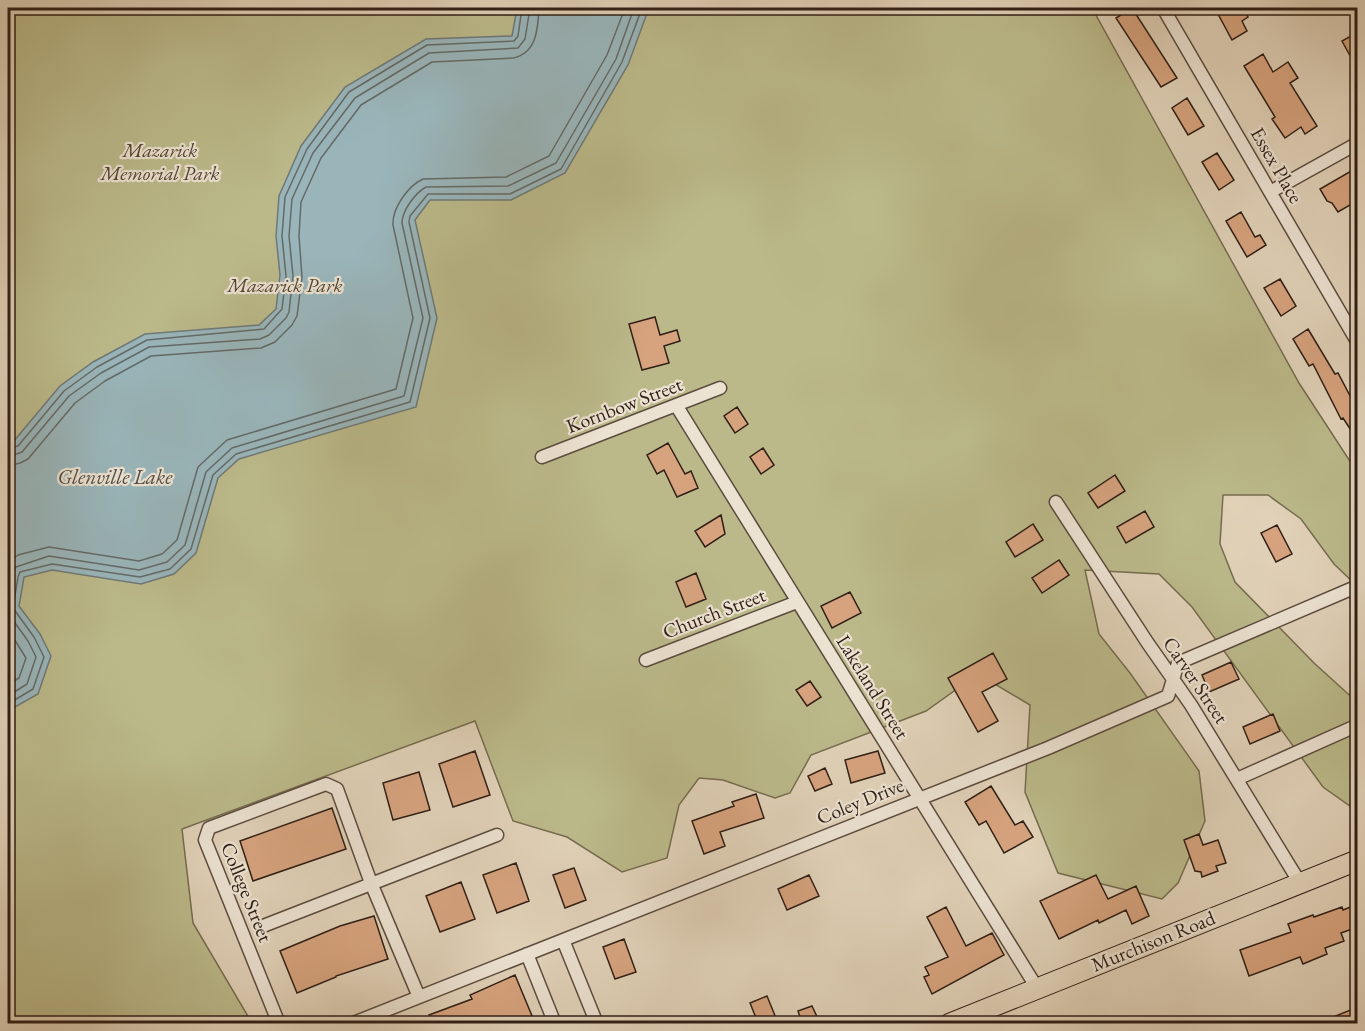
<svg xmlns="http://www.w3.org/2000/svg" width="1365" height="1031" font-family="'EB Garamond',serif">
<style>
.green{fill:#bbb98a;stroke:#766c50;stroke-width:1.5}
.water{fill:#99b5ba;stroke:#6f7978;stroke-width:1.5}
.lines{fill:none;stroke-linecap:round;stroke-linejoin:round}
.shore{stroke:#646a68;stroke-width:1.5}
.building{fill:#d6a37e;stroke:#301f16;stroke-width:1.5}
.minor-casing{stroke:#5c4c3f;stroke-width:15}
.primary-casing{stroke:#301f16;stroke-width:22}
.minor{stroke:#ece2d2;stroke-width:12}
.primary{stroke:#e1d2b9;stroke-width:20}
.labels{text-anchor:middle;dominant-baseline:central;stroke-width:4.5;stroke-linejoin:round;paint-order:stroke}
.park-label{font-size:20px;font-style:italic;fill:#534633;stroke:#ece2d2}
.street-label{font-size:20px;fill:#301f16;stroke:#ece2d2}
.water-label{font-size:21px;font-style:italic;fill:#504c47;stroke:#ece2d2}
</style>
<rect width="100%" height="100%" fill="#e1d2b9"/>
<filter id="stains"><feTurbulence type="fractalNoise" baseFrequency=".00333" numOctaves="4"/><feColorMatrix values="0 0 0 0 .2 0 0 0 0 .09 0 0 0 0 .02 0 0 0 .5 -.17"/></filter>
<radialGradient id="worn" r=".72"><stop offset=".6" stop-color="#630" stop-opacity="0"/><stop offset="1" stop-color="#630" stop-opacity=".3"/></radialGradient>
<path class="green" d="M8,8H1092L1299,383L1357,472V586L1334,564L1301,519L1268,495H1223L1220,544L1235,582L1314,663L1357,702V811L1323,787L1192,607L1159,574L1085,570L1099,634L1130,673L1199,771L1205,821L1178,883L1162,899L1058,873L1025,792L1030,705L978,674L926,711L811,755L790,793L775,798L723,780L699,778L679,805L667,858L622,872L567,837L513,821L475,721L182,829L193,923L252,1023H8Z"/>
<path class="water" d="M517,8H649L628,65L565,173L511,200H430L415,220L437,318L416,407L239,459L218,478L196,553L174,574L141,584L52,570L24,577L19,606L40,634L51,656L38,694L8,711V444L13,442L60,386L93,362L145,334L259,325L276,309L280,275L276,236L279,196L301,146L345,87L426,39L512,36Z"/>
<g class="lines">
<path class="shore" d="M8,449L18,446L64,391L97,367L147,340L264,329L282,309L286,276L282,236L285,197L307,149L349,92L427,45L514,41L518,36L522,8
M8,457L22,452L69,396L101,373L149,347L260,339L269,335L286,318L289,312L293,276L289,236L292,199L313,153L355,98L429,53L518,48L525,39L530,8
M8,466L20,463L28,459L75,403L105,381L151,356L261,348L275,342L292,325L297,316L302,277L299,236L301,202L321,158L361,105L432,62L513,58C537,53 538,28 539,8
M8,562L18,555L49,547L139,561L162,554L177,540L198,467L227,440L396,389L413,318L393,225C392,208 408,186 423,179L506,177L549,156L607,55L625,8
M8,593L11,574L16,567L49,556L139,570L167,562L185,545L206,472L232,448L404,396L423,318L402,223C402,211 415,193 426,187L508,186L556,163L616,59L634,8
M8,613L28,641L36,657L27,684L8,696
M8,629L26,658L19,678L8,685
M8,704L33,689L44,657L34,637L13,608L18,577L20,572L52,564L140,577L170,569L191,549L213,475L236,454L410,402L430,318L409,222L410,216L428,194H510L561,169L622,62L642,8"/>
</g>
<path class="building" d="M1132,8L1177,78L1161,87L1116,18Z
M1229,8H1243L1248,17L1242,21L1247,31L1232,40L1218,14Z
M1358,32V70L1342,41Z
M1263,54L1273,72L1288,62L1298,78L1290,83L1317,126L1305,134L1301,127L1285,138L1272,119L1275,117L1244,66Z
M1187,98L1204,126L1188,135L1172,108Z
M1217,153L1234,180L1219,190L1202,162Z
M1358,167V192L1355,193L1357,201L1338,212L1332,203L1327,201L1320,189Z
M1241,212L1255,237L1260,235L1266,245L1247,257L1226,221Z
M1280,279L1296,306L1281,316L1264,288Z
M655,317L660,335L677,330L680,341L664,346L669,363L642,370L629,324Z
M1308,329L1335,374L1338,373L1358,411V441L1343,418L1341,419L1313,364L1309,366L1293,339Z
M737,407L748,424L735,433L724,416Z
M668,443L685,474L691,471L698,488L677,497L664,470L657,474L647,455Z
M763,448L774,465L761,474L750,457Z
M1115,475L1125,491L1098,508L1088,493Z
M1145,511L1154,527L1126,543L1117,527Z
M721,515L725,534L705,547L695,531Z
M1033,524L1043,540L1015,557L1006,542Z
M1277,525L1292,554L1276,562L1261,533Z
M1059,560L1069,575L1042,593L1032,578Z
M696,573L706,599L686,607L676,582Z
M850,592L861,613L832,628L821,606Z
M993,653L1007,679L982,692L998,721L978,732L948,678Z
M1231,662L1239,679L1209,692L1202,675Z
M810,681L821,697L807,706L796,690Z
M1273,714L1280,731L1250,744L1243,727Z
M475,751L490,795L453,807L439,764Z
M878,751L885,773L851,783L845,760Z
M825,768L832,784L815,791L808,776Z
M419,772L430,810L393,820L383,783Z
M991,786L1015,825L1023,821L1033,837L1004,853L986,821L979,825L965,802Z
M756,794L764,818L720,832L725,846L704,854L692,821L734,806L732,802Z
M332,808L346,849L253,881L240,841Z
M1199,834L1203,845L1218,840L1226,863L1216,866L1218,871L1202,877L1201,872L1195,871L1184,840Z
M516,863L529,901L497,913L483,875Z
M574,868L586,900L565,908L553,875Z
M809,875L819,896L787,910L778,889Z
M1096,875L1108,899L1136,886L1149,916L1132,924L1126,910L1099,923L1098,920L1059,939L1040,901Z
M461,882L475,919L440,932L426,896Z
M1358,904V927L1341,933L1344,941L1325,948L1327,954L1303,964L1300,957L1249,976L1240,950L1291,932L1288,924L1313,915L1314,917L1342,907L1343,910Z
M946,907L966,946L992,933L1004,955L932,994L924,977L929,975L925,967L948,957L927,917Z
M374,916L388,959L336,976V977L297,993L280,951L340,926Z
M624,939L636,972L615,979L603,947Z
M515,975L535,1023H433L429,1015L472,999L470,995Z
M767,996L778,1023H758L750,1003Z
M812,1006L820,1023H802L798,1011Z
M1358,1007V1023H1318Z"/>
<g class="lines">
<defs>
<path id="minor" d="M1163,8L1358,343
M1270,192L1358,143
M676,405L1037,988
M542,457L720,388
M1056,502L1147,642L1191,705L1300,883
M646,660L797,602
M1237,779L1358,725
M263,926L497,835
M563,940L597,1024
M527,954L555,1024
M279,1024L205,840L209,828L326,784L337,789L371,883L419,997
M351,1024L1048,748L1168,696L1178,663L1358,586"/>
<path id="primary" d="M949,1024L1358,860"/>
</defs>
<use href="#minor" class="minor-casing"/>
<use href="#primary" class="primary-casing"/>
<use href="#minor" class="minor"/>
<use href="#primary" class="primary"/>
</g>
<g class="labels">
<g class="park-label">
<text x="160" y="150">Mazarick<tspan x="160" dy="23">Memorial Park</tspan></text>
<text x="285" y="285">Mazarick Park</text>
</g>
<g class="street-label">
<text transform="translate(1277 165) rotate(60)">Essex Place</text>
<text transform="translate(624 405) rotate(-21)">Kornbow Street</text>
<text transform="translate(714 613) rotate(-21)">Church Street</text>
<text transform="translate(1196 680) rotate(56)">Carver Street</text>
<text transform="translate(873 687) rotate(58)">Lakeland Street</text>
<text transform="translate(860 801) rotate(-22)">Coley Drive</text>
<text transform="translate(247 892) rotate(68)">College Street</text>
<text transform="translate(1153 941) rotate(-22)">Murchison Road</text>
</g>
<g class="water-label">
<text x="115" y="476">Glenville Lake</text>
</g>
</g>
<rect width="1365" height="1031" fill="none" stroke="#e1d2b9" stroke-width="30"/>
<rect x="9" y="9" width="1347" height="1013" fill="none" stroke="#301f16" stroke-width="3"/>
<rect x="15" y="15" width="1335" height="1001" fill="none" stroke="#301f16" stroke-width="1.5"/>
<rect width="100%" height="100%" filter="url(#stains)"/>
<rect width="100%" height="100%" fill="url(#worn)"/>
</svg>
